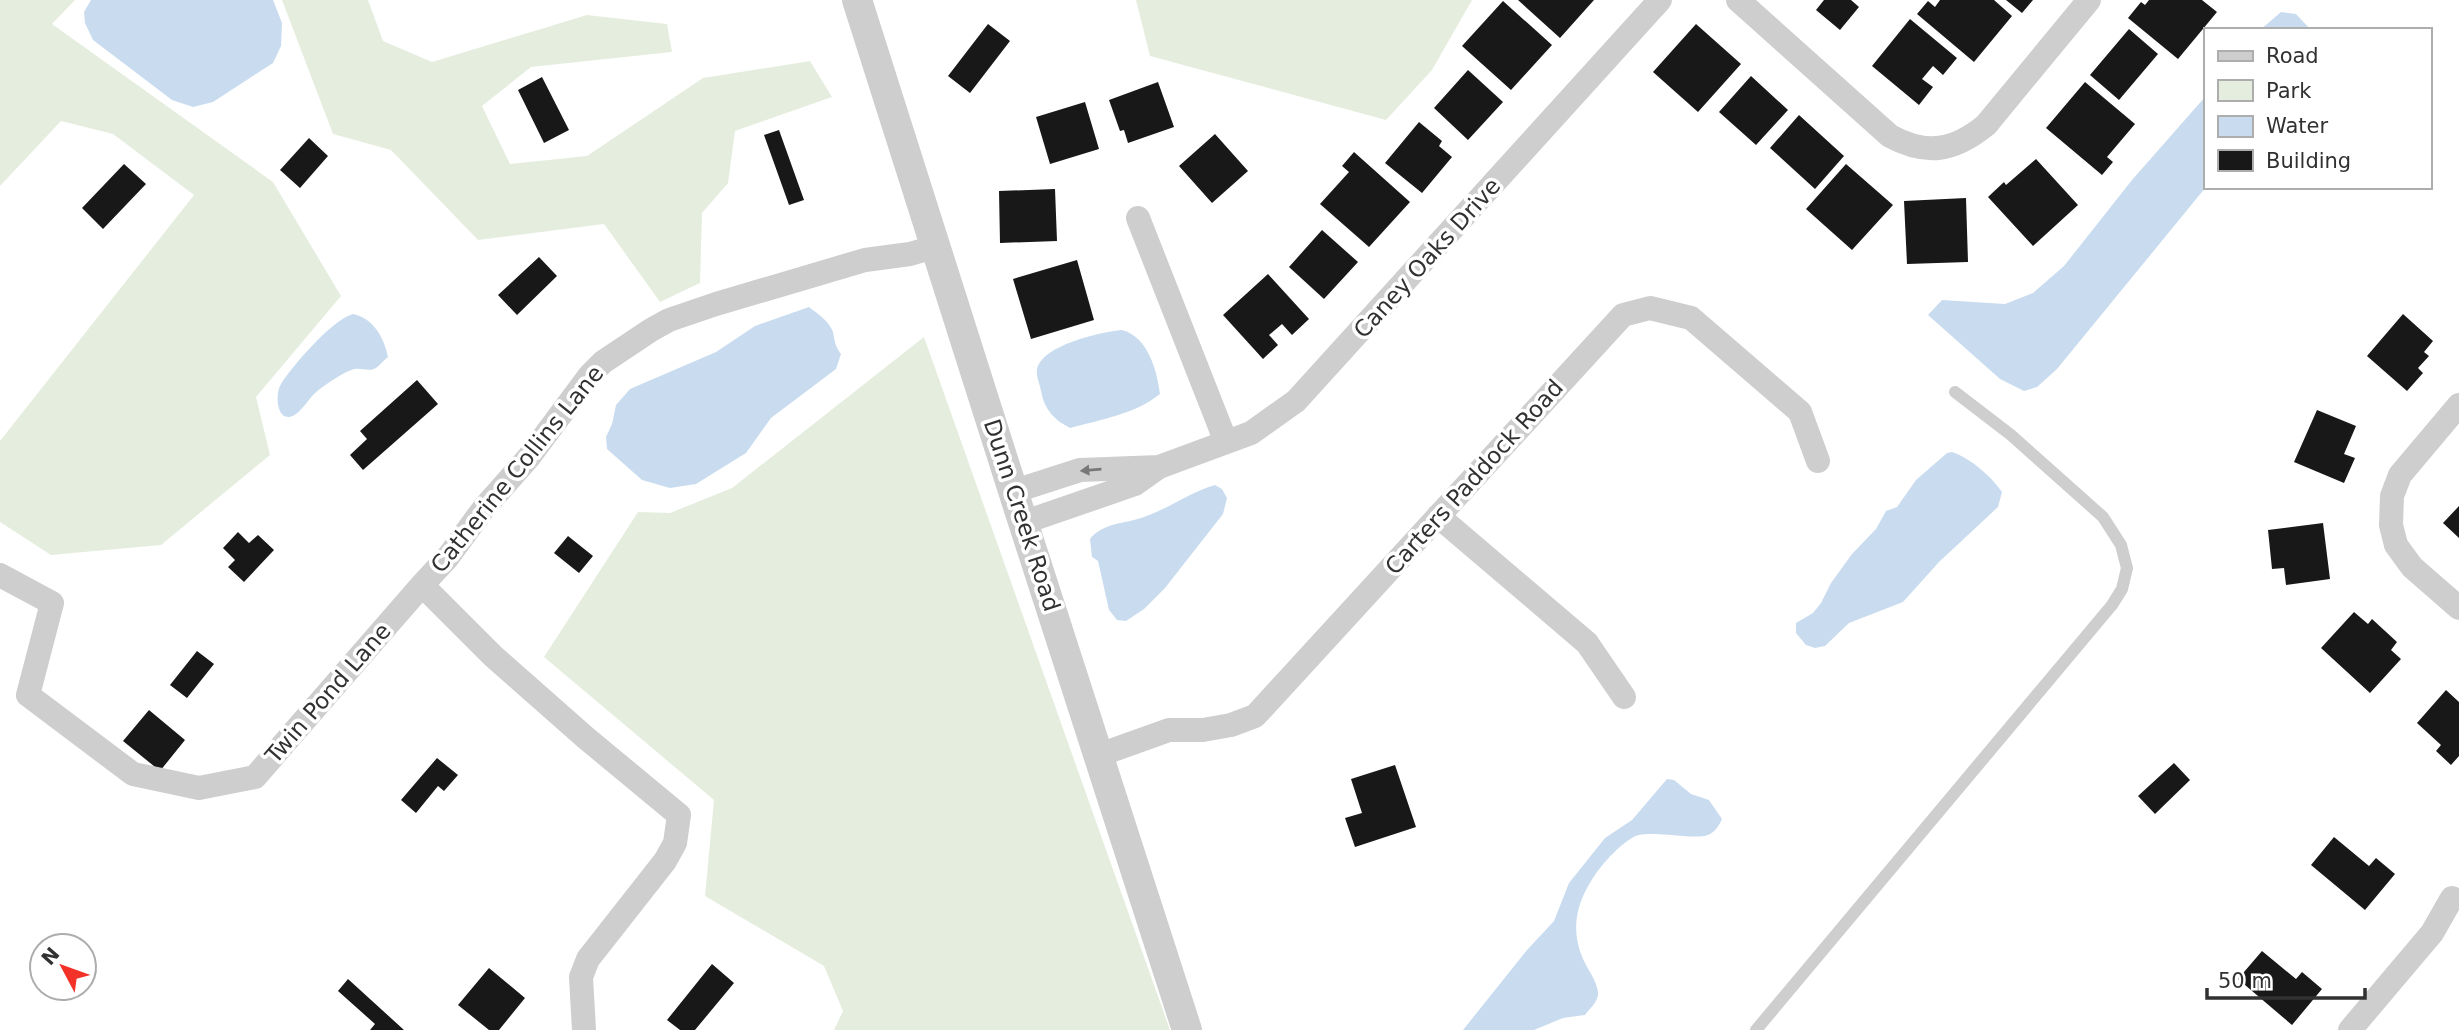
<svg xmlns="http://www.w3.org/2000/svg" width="2459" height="1030" font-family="'DejaVu Sans',sans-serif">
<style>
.green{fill:#e5eede}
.water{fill:#c9dcef}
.building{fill:#181818}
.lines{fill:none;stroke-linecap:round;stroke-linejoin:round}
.service{stroke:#cecece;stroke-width:12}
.minor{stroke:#cecece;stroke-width:24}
.tertiary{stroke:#cecece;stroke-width:30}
.oneway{fill:#787878}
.labels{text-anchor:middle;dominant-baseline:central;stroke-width:7;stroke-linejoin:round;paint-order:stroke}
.street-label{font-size:23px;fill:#313131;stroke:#fff}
</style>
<rect width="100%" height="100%" fill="#fff"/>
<path class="green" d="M0,0H75L52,24L273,182L341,296L256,397L270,455L161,545L51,555L0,522V441L194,195L113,134L61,121L0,186Z
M282,0H368L383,41L432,62L587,15L667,24L672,52L531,67L482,106L510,164L587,156L703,78L810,61L832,97L735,131L728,183L702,213L700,283L660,302L604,224L478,240L391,150L333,134Z
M1136,0H1472L1432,70L1386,120L1150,56Z
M924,337L1170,1030H834L843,1011L824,966L705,896L714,800L544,657L638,512L670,513L732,488Z"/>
<path class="water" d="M91,0H273L282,23L281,46L273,63L213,102L193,107L172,100L93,40L85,23L84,12Z
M2281,12L2296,14L2311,30H2260Z
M2205,97L2206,187L2057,369L2037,387L2024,391L2000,379L1928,315L1942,300L2005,304L2033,293L2064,266L2132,180Z
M809,307C818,314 829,321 833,332C835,342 835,346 841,354L836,369L771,418L746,453L696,484L670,488L642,480L607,449L606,437L612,424L616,405L630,389L716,352L755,326Z
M353,314C373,318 384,337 388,357C384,360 380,365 376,368C369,372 362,368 355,369C349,370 341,375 336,378C328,383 320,388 314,394C308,400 303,409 296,414C277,427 274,395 281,384C292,366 333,319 353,314Z
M1122,330C1148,337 1157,370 1160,394C1135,414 1100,420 1070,428C1054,420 1044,409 1041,391C1040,385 1036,376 1037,370C1041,345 1101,332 1122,330Z
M1952,452C1970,458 1991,476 2002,492L1998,507L1939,562L1903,602L1849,623L1825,646L1815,648L1806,645L1796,633V623L1813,613L1821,603L1831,583L1852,554L1876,529L1886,511L1897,507L1916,480L1947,453Z
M1215,485L1222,489L1227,498L1223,514L1165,588L1144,609L1126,621L1117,620L1109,610L1098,561L1092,557L1090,539C1101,525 1118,524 1134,520C1163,513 1187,493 1215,485Z
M1667,779L1674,780L1691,794L1709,800L1722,819C1719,826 1715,832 1708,835C1696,840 1657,831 1639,835C1625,838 1601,865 1593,878C1575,905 1570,933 1585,963C1589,971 1597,982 1598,992C1599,1001 1590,1008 1585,1015L1563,1018L1534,1030H1463L1527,950L1554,921L1569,883L1605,838L1632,820Z"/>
<path class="building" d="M1518,0H1594L1560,38Z
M1824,0H1851L1859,7L1840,30L1816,10Z
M1940,0H1994L2012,16L1974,62L1917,14L1928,1L1935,7Z
M2006,0H2033L2022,13Z
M2149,0H2202L2217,12L2178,59L2128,18L2141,2L2145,5Z
M1503,1L1552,45L1511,90L1462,46Z
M1910,19L1957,58L1943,75L1933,66L1922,79L1933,87L1919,105L1872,66Z
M988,24L1010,41L970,93L948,76Z
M1696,24L1741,64L1698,112L1653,72Z
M2129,29L2158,54L2119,100L2090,75Z
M1468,70L1503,102L1468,140L1434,108Z
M1751,76L1788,110L1756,145L1719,112Z
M542,77L569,130L544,143L518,90Z
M1158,82L1174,127L1128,143L1124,130L1120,131L1109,100Z
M2085,82L2135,124L2107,157L2113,162L2102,175L2046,128Z
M1085,102L1099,149L1050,164L1036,117Z
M1799,115L1844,156L1815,189L1770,148Z
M1419,122L1442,141L1439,146L1452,157L1422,193L1385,163Z
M779,130L804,200L789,205L764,135Z
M1215,134L1248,171L1212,203L1179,166Z
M309,138L328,156L300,188L280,170Z
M1354,152L1410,202L1369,247L1320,204L1349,172L1342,166Z
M2036,159L2078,205L2033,246L1988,197L2004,182L2006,185Z
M124,164L146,184L103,229L82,208Z
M1846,164L1893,205L1852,250L1806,209Z
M1055,189L1057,241L1000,243L999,191Z
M1966,198L1968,262L1907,264L1904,201Z
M1322,230L1358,262L1324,299L1289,267Z
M539,257L557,276L517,315L498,295Z
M1077,260L1094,320L1031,339L1013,279Z
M1268,274L1309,319L1292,335L1282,324L1269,335L1278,345L1263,359L1223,315Z
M2403,314L2433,341L2424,352L2429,356L2418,368L2423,373L2407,391L2367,356Z
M417,380L438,404L363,470L350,455L367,439L360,431Z
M2317,410L2356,426L2344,454L2355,458L2344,483L2294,462Z
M2459,506V538L2443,523Z
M2323,523L2330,579L2286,585L2284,568L2272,569L2268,530Z
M238,532L249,543L258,535L274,550L244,582L228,567L235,560L223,548Z
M568,536L593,556L579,573L554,553Z
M2354,612L2368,624L2372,619L2397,642L2391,650L2401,659L2370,693L2321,648Z
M197,651L214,664L187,698L170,685Z
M2446,690L2459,702V756L2451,765L2436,751L2441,745L2417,723Z
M149,710L185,740L160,771L123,741Z
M437,758L458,775L444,791L438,786L416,813L401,800Z
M2174,763L2190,780L2155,814L2138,796Z
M1395,765L1416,827L1355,847L1345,818L1362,813L1351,779Z
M2334,837L2369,866L2376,858L2395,874L2365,910L2311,865Z
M2262,951L2296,979L2302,972L2322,989L2292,1025L2238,979Z
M712,964L734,983L695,1030H680L667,1020Z
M489,968L525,998L499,1030H489L458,1005Z
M348,979L404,1030H370L375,1024L338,991Z"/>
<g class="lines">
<path class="service" d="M1756,1030L2112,605L2122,589L2127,568L2121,545L2103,517L2011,435L1955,392"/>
<path class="minor" d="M1738,0L1890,136C1927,156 1954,151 1986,125L2089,0
M1138,218L1226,442
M2459,405L2400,475L2392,496L2391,525L2396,545L2412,567L2459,608
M1015,491L1080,470L1159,467
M1438,516L1587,643L1624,697
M1025,522L1135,484L1159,467L1251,433L1296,401L1660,0
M0,575L52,603L28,695L133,774L199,788L255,777L422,585
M1099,755L1169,730H1203L1231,725L1255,716L1623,315L1650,308L1691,318L1800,412L1818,461
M584,1030L581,977L588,959L665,861L675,843L679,815L586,738L493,656L422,585L448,557L484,508L529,457L590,375L603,362L651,330L669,320L716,304L865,260L910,254L934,247
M2350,1030L2432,933L2452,898"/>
<path class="tertiary" d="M857,0C964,344 1077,687 1187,1030"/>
</g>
<defs><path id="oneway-solid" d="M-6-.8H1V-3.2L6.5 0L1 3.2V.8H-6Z" transform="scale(1.75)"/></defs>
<use class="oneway" href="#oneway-solid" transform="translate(1091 470) rotate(175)"/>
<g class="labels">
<g class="street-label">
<text transform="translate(1427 258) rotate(-48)">Caney Oaks Drive</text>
<text transform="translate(517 469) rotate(-51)">Catherine Collins Lane</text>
<text transform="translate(1474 477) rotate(-48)">Carters Paddock Road</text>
<text transform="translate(1022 515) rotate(72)">Dunn Creek Road</text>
<text transform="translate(328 693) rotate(-49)">Twin Pond Lane</text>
</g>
</g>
<rect x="2204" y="28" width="228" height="161" fill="#ffffff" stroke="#adadad" stroke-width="2"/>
<rect x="2218" y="51" width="35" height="10" fill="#cecece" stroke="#adadad" stroke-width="2"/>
<text x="2266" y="63" font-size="21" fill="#313131">Road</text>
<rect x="2218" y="80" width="35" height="21" fill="#e5eede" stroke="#adadad" stroke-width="2"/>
<text x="2266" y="98" font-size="21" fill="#313131">Park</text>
<rect x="2218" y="116" width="35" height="21" fill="#c9dcef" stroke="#adadad" stroke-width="2"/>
<text x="2266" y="133" font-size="21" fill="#313131">Water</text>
<rect x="2218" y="150" width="35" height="21" fill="#181818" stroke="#adadad" stroke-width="2"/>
<text x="2266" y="168" font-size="21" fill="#313131">Building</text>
<g transform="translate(63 967) rotate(311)"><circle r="33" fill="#ffffff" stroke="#adadad" stroke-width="2"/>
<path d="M0-5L12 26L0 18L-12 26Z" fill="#f23228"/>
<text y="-10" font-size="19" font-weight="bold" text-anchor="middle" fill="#313131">N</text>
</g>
<path d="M2207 988v10h158v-10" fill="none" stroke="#313131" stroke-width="3.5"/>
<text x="2218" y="988" font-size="21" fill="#313131" stroke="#ffffff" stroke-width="5" paint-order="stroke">50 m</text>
</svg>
